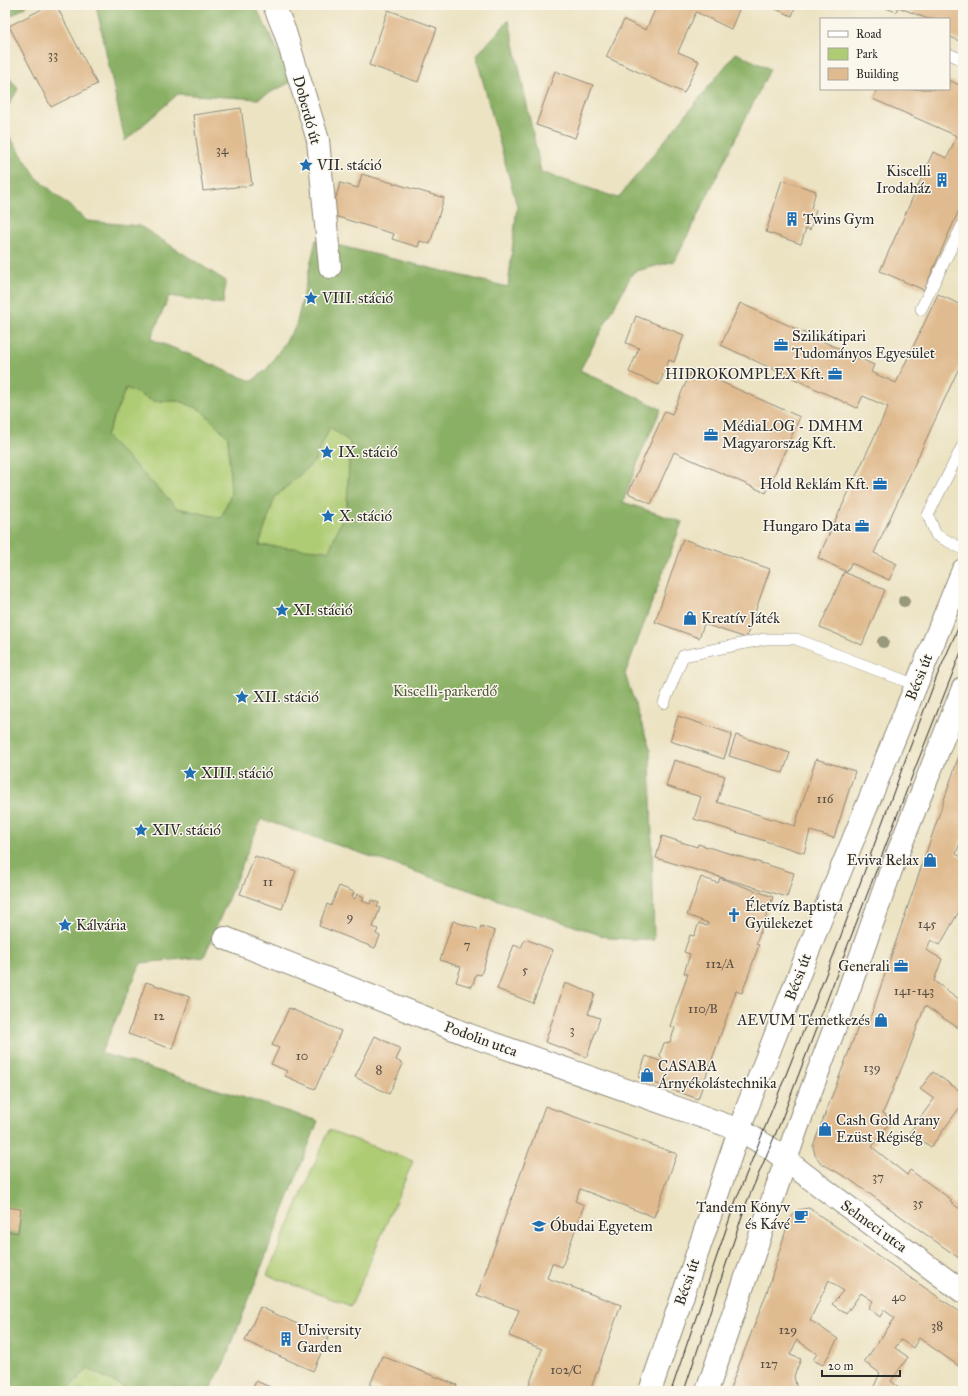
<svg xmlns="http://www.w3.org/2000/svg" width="968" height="1396" font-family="'IM FELL Great Primer',serif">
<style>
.green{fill:#aecc73;stroke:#6c7c4f}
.forest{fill:#8ab065;stroke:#5a6e48;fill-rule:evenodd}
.building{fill:#e0bb90}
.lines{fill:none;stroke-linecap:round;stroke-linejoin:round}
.lane-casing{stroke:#8c8777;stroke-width:12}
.street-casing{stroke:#8c8777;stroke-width:24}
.secondary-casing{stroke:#8c8777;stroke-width:24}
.lane{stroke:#fff;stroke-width:11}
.street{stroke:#fff;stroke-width:22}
.secondary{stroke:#fff;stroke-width:22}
.tram{stroke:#2b2b2b;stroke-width:1}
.tree{fill:#97987c}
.labels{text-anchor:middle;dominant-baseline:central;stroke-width:3;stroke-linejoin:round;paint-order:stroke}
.number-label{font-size:13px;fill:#584f44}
.street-label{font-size:15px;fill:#2b2b2b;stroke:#fbf7ec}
.poi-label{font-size:15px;fill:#2b2b2b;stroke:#fbf7ec;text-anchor:start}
.park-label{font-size:15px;fill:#525b41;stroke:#fbf7ec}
</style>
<rect width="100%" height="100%" fill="#fbf7ec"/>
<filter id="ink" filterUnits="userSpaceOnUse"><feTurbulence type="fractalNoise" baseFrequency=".025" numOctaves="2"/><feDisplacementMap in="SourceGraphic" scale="8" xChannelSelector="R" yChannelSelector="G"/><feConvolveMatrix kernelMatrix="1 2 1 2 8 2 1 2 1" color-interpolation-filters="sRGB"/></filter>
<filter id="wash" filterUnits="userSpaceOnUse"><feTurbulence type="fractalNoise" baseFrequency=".012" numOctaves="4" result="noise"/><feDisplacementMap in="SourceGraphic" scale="16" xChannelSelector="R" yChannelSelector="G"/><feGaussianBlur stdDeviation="0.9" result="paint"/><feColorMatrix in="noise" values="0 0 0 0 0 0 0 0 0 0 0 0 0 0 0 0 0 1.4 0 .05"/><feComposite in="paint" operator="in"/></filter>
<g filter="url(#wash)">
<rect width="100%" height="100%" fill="#ece3c3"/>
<path class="green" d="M126,388L153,401H180L201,410L228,437L231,494L221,518L177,508L106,436Z
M330,427L350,442L347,506L329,552L259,545L275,497L314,462Z
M329,1130L413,1161L351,1306L267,1275Z
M88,1369L132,1391H65Z"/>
<path class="forest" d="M5,5H28L5,20Z
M96,5H255L293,81L258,99L178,94L125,141Z
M509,20L541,172L618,198L736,53L770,69L675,261L633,272L580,370L661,409L643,449L623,502L682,522L625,674L650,749L654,940L609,938L261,819L204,957L141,963L101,1053L318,1121L225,1361L209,1391H132L88,1369L65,1391H5V130L38,179L87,221L140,226L226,281L223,304L169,296L151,339L196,357L230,373L252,381L267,369L296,326L316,240L508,287L517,206L476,56ZM126,388L153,401H180L201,410L228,437L231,494L221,518L177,508L106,436ZM330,427L350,442L347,506L329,551L259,545L275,497L314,462Z
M5,72L18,89L5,112Z"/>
<g id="blocks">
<path class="building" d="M50,5H56L97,84L51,107L9,26Z
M657,5H741L731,29L696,12L678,52L699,61L684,93L606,57L624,20L646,30Z
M766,5H796L792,16Z
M878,5H963V44L961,43V42L949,36V19H928L898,7L896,12Z
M388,10L437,28L418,82L369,65Z
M555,71L593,85L575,138L536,125Z
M949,80L963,87V201L924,290L880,271L933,152L947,158L957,136L873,99L877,89H949Z
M241,108L252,185L203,191L193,115Z
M362,174L444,198L430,244L420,241L418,247L392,239L394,234L331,215L340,183L358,188Z
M782,180L816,191L811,208L816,210L810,230L806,228L801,244L766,232Z
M938,294L963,306V359L874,553L897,564L889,580L851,563L847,572L818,558L888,407L863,396L857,408L721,345L740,303L874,365L871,372L896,383Z
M636,316L684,335L674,362L669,360L659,385L629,372L639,348L626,343Z
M692,369L800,417L766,493L674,452L651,504L628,493L665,411L672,414Z
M683,539L770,569L746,638L704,624L699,638L655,622Z
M844,572L885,590L862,645L820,627Z
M678,716L732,734L724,759L670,741Z
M736,735L790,753L783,773L729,756Z
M963,744V835L956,854L963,858V916L958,913L940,945L931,940L926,950L942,959L934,981L963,1002V1031L925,1006L907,1055L883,1113L892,1119L872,1147L907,1175L910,1170L952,1200L950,1202L963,1211V1261L849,1179L821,1163L815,1155L813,1146L860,1022L867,1027Z
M816,759L855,771L834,838L810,831L804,853L694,819L701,797L666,786L674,760L725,776L717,802L795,826Z
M662,836L697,847L698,844L794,873L787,897L656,858Z
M255,856L296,871L282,909L240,894Z
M701,877L718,883L720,878L773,897L756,944L759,945L742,993L736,991L698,1099L638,1077L646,1056L663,1062L664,1060L661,1058L660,1054L664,1043L670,1042L675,1028L670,1026L688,974L684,973L690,954L684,952L690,935L694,936L699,923L707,926L708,923L687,915Z
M339,886L354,892L352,897L355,899L357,894L364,897L362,901L370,904L371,900L379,903L377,907L380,908L373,927L378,929L376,934L380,936L375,948L319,926L327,904L331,906Z
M453,921L480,930L481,926L495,931L481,975L476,974L472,987L456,982L461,967L440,960Z
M525,939L553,950L533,1003L497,989L514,945L521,948Z
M146,982L190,997L172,1049L128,1034Z
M565,983L595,994L588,1014L600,1018L587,1057L545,1042Z
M289,1008L341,1031L315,1089L285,1076L287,1071L271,1064L279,1048L272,1045Z
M375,1036L401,1049L396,1060L403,1064L389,1094L355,1077Z
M933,1072L963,1093V1103L931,1147L910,1132L934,1099L920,1089Z
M545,1106L677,1154L654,1217L580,1189L575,1201L584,1205L562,1267L552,1263L547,1278L621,1305L590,1391H527L542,1349L509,1336L519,1310L477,1295Z
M5,1207L21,1209L18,1233L5,1231Z
M809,1208L963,1314V1369L919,1338L913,1348L901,1340L895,1348L908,1357L891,1381L901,1389L900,1391H872L880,1373L864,1362L895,1318L884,1310L880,1317L868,1308L873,1301L861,1293L846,1314L832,1304L843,1291L829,1280L810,1320L838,1339L823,1365L813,1360L817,1354L797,1340L790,1355L801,1359L794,1376L797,1391H729L767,1292L789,1220L797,1210Z
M260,1307L328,1338L313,1371L245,1341Z
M382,1356L457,1385L454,1391H385L370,1385Z
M256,1381L279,1391H252Z"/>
</g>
</g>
<g filter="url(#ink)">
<use href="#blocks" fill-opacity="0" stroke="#8c8777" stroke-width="1"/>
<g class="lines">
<defs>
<path id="lane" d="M949,54L963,60
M921,309L963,224
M963,445L928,515L936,535L963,549
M664,703L683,656L765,639H796L916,685"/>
<path id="street" d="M274,5L285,32L318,140L330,267
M225,938L469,1035L740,1130L770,1148L832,1195L963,1292"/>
<path id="secondary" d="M650,1391L747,1108L818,926L963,570
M707,1391L797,1128L847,995L891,870L963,688"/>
</defs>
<use href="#lane" class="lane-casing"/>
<use href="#street" class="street-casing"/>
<use href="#secondary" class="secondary-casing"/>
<use href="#lane" class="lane"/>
<use href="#street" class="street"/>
<use href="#secondary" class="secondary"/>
<path class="tram" d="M671,1391L736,1200L836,949L906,758L937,676L963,617
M684,1391L746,1204L781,1121L914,771L963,647"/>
</g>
<g class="tree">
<circle cx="904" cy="601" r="6"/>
<circle cx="883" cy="642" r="6"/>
</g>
</g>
<defs>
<symbol id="sight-bare" viewBox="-9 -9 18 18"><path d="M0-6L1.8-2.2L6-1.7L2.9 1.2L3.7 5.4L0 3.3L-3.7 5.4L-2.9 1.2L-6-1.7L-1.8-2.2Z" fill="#1f6fb2" stroke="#fbf7ec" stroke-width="2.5" paint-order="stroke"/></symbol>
<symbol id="building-bare" viewBox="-9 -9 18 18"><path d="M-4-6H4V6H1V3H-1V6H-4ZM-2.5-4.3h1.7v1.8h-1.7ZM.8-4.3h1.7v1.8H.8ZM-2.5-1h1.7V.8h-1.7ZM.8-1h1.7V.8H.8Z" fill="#1f6fb2" stroke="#fbf7ec" stroke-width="2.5" paint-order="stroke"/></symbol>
<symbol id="office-bare" viewBox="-9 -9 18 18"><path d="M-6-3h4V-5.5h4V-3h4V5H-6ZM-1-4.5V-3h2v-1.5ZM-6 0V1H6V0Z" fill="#1f6fb2" stroke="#fbf7ec" stroke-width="2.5" paint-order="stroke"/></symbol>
<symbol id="shop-bare" viewBox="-9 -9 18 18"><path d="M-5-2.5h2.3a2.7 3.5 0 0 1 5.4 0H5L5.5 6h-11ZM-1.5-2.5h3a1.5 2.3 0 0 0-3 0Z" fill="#1f6fb2" stroke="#fbf7ec" stroke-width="2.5" paint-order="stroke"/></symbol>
<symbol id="church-bare" viewBox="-9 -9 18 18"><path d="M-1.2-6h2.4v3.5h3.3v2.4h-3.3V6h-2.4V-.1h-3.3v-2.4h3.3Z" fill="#1f6fb2" stroke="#fbf7ec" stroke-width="2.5" paint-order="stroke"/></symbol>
<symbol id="cafe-bare" viewBox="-9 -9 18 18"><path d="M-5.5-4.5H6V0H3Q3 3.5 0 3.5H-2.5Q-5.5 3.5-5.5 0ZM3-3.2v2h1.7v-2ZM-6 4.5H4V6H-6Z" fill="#1f6fb2" stroke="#fbf7ec" stroke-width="2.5" paint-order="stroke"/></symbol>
<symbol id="university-bare" viewBox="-9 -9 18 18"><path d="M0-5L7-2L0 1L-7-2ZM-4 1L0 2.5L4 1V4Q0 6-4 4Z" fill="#1f6fb2" stroke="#fbf7ec" stroke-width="2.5" paint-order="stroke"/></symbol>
</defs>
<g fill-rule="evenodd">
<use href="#sight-bare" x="296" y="155" width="20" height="20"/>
<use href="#building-bare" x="932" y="170" width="20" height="20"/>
<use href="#building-bare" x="782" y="209" width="20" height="20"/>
<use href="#sight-bare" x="301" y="288" width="20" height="20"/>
<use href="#office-bare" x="771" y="335" width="20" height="20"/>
<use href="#office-bare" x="825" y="364" width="20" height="20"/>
<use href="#office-bare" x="701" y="425" width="20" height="20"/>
<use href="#sight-bare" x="317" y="442" width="20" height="20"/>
<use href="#office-bare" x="870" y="474" width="20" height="20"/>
<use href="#sight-bare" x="318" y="506" width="20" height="20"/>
<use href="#office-bare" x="852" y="516" width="20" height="20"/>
<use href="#sight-bare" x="272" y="600" width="20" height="20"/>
<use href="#shop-bare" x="680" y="608" width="20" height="20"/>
<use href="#sight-bare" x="232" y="687" width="20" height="20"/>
<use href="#sight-bare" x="180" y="763" width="20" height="20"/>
<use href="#sight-bare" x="131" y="820" width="20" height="20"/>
<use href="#shop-bare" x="920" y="850" width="20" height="20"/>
<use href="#church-bare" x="724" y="905" width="20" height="20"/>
<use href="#sight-bare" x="55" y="915" width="20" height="20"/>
<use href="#office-bare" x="891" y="956" width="20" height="20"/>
<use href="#shop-bare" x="871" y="1010" width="20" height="20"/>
<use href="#shop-bare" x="637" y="1065" width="20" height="20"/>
<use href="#shop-bare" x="815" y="1119" width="20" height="20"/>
<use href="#cafe-bare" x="791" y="1206" width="20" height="20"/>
<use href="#university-bare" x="529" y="1216" width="20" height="20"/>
<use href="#building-bare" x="276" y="1329" width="20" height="20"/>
</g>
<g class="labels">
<g class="number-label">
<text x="53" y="55">33</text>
<text x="222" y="150">34</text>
<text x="825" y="799">116</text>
<text x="268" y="882">11</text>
<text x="350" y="917">9</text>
<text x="927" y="924">145</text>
<text x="467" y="945">7</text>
<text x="720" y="964">112/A</text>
<text x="525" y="970">5</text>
<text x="914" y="991">141-143</text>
<text x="703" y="1009">110/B</text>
<text x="159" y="1016">12</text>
<text x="572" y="1030">3</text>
<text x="302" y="1056">10</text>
<text x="872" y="1068">139</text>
<text x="379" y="1070">8</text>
<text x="878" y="1177">37</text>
<text x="918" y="1203">35</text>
<text x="899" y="1297">40</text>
<text x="937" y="1326">38</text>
<text x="788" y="1330">129</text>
<text x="769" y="1364">127</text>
<text x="566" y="1370">102/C</text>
</g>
<g class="street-label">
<text transform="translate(307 110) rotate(75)">Doberdó út</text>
<text transform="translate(919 677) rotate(-68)">Bécsi út</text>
<text transform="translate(798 977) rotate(-69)">Bécsi út</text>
<text transform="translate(481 1039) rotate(20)">Podolin utca</text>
<text transform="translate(874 1226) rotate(36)">Selmeci utca</text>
<text transform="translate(687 1282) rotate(-71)">Bécsi út</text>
</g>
<g class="poi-label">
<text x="317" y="165">VII. stáció</text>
<text x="931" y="171" text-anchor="end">Kiscelli<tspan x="931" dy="17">Irodaház</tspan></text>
<text x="803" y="219">Twins Gym</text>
<text x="322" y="298">VIII. stáció</text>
<text x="792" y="336">Szilikátipari<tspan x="792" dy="17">Tudományos Egyesület</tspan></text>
<text x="824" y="374" text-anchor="end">HIDROKOMPLEX Kft.</text>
<text x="722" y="426">MédiaLOG - DMHM<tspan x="722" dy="17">Magyarország Kft.</tspan></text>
<text x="338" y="452">IX. stáció</text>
<text x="869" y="484" text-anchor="end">Hold Reklám Kft.</text>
<text x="339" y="516">X. stáció</text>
<text x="851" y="526" text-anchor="end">Hungaro Data</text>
<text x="293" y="610">XI. stáció</text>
<text x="701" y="618">Kreatív Játék</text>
<text x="253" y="697">XII. stáció</text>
<text x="201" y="773">XIII. stáció</text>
<text x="152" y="830">XIV. stáció</text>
<text x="919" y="860" text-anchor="end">Eviva Relax</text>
<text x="745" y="906">Életvíz Baptista<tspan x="745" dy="17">Gyülekezet</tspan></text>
<text x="76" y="925">Kálvária</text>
<text x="890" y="966" text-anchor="end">Generali</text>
<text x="870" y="1020" text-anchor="end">AEVUM Temetkezés</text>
<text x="658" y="1066">CASABA<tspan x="658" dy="17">Árnyékolástechnika</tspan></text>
<text x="836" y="1120">Cash Gold Arany<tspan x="836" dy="17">Ezüst Régiség</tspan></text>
<text x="790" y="1207" text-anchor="end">Tandem Könyv<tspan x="790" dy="17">és Kávé</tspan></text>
<text x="550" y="1226">Óbudai Egyetem</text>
<text x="297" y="1330">University<tspan x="297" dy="17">Garden</tspan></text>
</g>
<g class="park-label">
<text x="445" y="691">Kiscelli-parkerdő</text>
</g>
</g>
<rect width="968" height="1396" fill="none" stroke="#fbf7ec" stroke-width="20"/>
<rect x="820" y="18" width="130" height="72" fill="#fbf7ec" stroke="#a8a59f"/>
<rect x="828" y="31" width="20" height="6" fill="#ffffff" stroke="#a8a59f"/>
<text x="856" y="38" font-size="12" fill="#2b2b2b">Road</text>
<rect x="828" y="48" width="20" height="12" fill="#aecc73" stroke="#a8a59f"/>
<text x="856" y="58" font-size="12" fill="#2b2b2b">Park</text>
<rect x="828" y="68" width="20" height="12" fill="#e0bb90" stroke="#a8a59f"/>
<text x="856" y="78" font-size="12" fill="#2b2b2b">Building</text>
<path d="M822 1370v6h78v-6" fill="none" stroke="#2b2b2b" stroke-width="2"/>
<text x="828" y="1370" font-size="12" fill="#2b2b2b" stroke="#fbf7ec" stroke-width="3" paint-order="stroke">20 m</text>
</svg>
